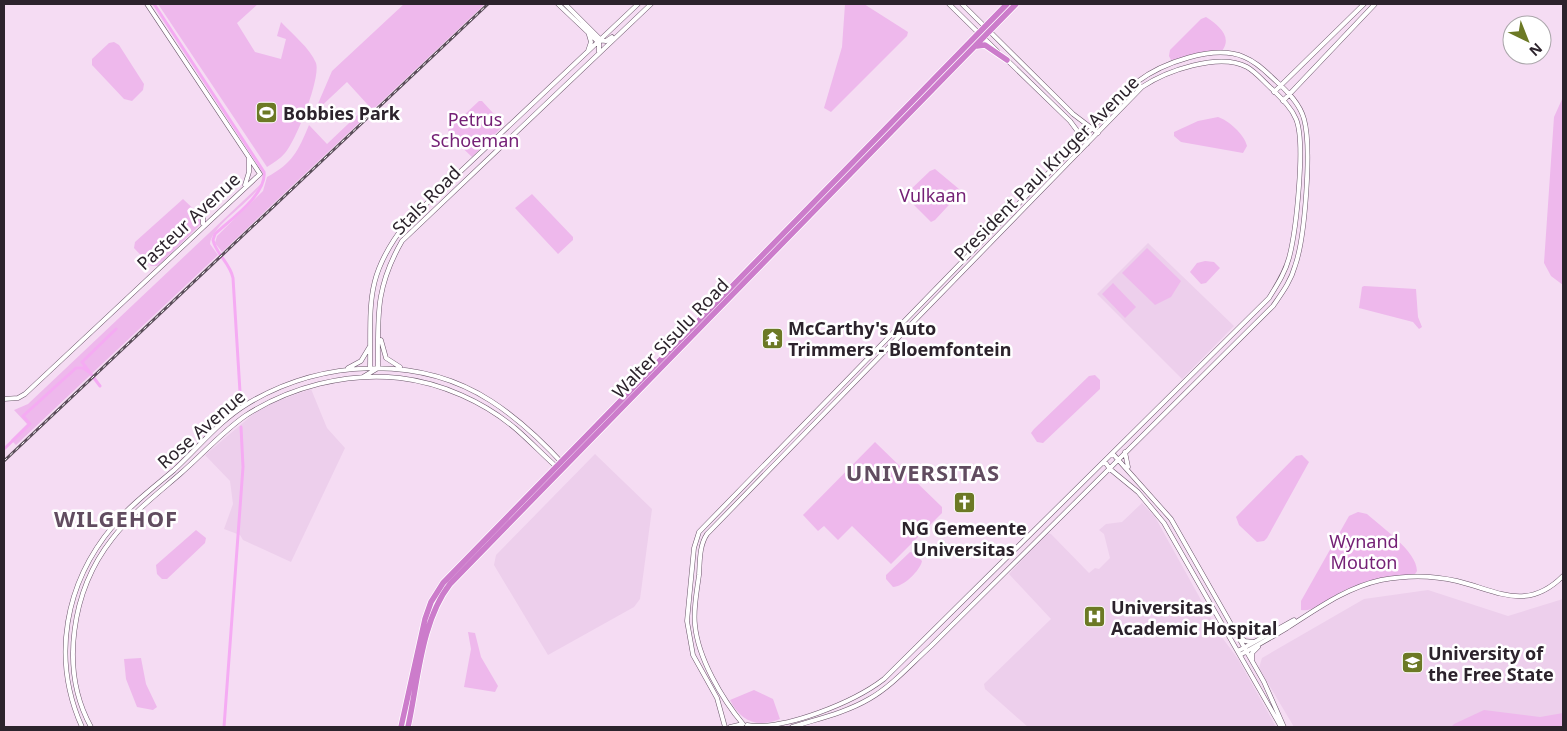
<svg xmlns="http://www.w3.org/2000/svg" width="1567" height="731" font-family="'Noto Sans',sans-serif">
<style>
.built{fill:#edcfec}
.green{fill:#eeb8ec}
.lines{fill:none;stroke-linecap:round;stroke-linejoin:round}
.canal{stroke:#f5abf3;stroke-width:3}
.tertiary-casing{stroke:#6a5669;stroke-width:5}
.trunk-casing{stroke:#fff;stroke-width:7}
.tertiary{stroke:#fff;stroke-width:4}
.trunk{stroke:#cc7ccb;stroke-width:5.5}
.rail-casing{stroke:#5b4e5a;stroke-width:3}
.rail{stroke:#fff;stroke-width:1;stroke-dasharray:4;stroke-linecap:butt}
.labels{text-anchor:middle;dominant-baseline:central;stroke-width:5;stroke-linejoin:round;paint-order:stroke}
.poi-label{font-size:18px;font-weight:bold;fill:#2c232c;stroke:#fff;text-anchor:start}
.park-label{font-size:18px;fill:#752176;stroke:#fff}
.street-label{font-size:18px;fill:#2c232c;stroke:#fff}
.district-label{font-size:22px;font-weight:bold;letter-spacing:1px;fill:#614c60;stroke:#fff}
</style>
<rect width="100%" height="100%" fill="#f5dcf3"/>
<path class="built" d="M1148,243L1234,326L1182,379L1097,294Z
M311,389L327,428L345,448L291,562L243,540L240,535L224,529L233,504L230,481L205,455L257,411L272,403Z
M595,454L652,509L640,599L634,607L548,655L494,565L496,555Z
M1142,503L1155,517L1221,636L1238,659L1276,727H1028L985,689L984,684L1051,619L1009,574L1047,533L1051,534L1089,573L1095,568L1099,569L1110,558L1104,534L1099,530L1106,524L1122,522Z
M1428,590L1508,616L1563,599V727H1294L1259,668L1262,658L1364,599Z"/>
<path class="green" d="M158,4H258L237,23L255,52L281,59L286,39L277,36L281,22C292,34 310,48 316,63C321,78 296,141 285,153C280,159 273,163 267,167Z
M404,4H485L222,252L215,243L217,236L263,191L267,177C293,163 298,151 309,125L327,144L368,105L347,82L314,113L332,71Z
M845,4H864L908,32L907,36L831,112L824,108L842,47Z
M1206,17C1218,25 1233,36 1222,51L1171,60L1169,56L1170,50L1201,19Z
M114,42L119,45L144,84L143,90L132,101L124,99L92,65V59L109,43Z
M1563,97V285L1551,276L1544,263L1554,117Z
M479,101H482L504,125L472,157L451,137L448,130Z
M1218,117C1228,120 1245,135 1247,146L1243,153L1181,142L1174,136V132L1198,121Z
M935,169L959,189L960,193L935,220L931,222L906,197L907,193L930,171Z
M262,183C252,202 211,225 210,244L218,255L16,445L11,440L27,424L14,410L28,404Z
M532,194L573,237V240L558,254L515,208Z
M183,199L201,216L200,225L158,266H151L134,248L135,242Z
M1147,248L1181,281L1171,297L1155,305L1122,273Z
M1205,261L1214,262L1220,268L1206,283L1201,284L1190,272L1197,263Z
M1113,283L1136,307L1125,318L1102,294Z
M1364,286L1416,289L1418,317L1422,327L1419,329L1413,322L1359,308L1362,287Z
M1095,375L1100,380V389L1043,443L1037,442L1031,433L1034,429L1089,376Z
M875,442L942,507V513L891,564L852,526L838,540L824,526L818,531L803,515Z
M1302,455L1309,462L1267,538L1264,541L1257,542L1239,525L1236,517L1296,456Z
M1358,512L1367,514C1381,527 1417,551 1417,571L1415,574C1389,577 1366,579 1343,591C1331,596 1313,613 1301,610V601L1349,516Z
M196,530L206,538L205,543L167,579H162L157,574L156,565Z
M910,552L914,553L922,561C920,571 903,587 893,587L886,579V575Z
M468,632L475,633L481,657L498,686L495,692L464,687L471,649Z
M141,658L146,684L157,707L153,710L137,707L126,679L124,659Z
M754,690L773,699L780,719C757,728 741,722 730,700Z
M1484,710L1540,717L1563,713V727H1451L1454,724Z"/>
<g class="lines">
<path class="canal" d="M154,4L264,172C267,194 230,220 215,234L213,240C216,254 230,263 233,278L240,392
M100,386L82,362L116,329
M4,449L30,424L23,416L76,368H83L89,372
M224,727L243,467L241,427"/>
<defs>
<path id="tertiary" d="M558,4L596,40L606,41L612,37
M565,4L599,38V52
M949,4L997,51
M962,4L1073,114L1098,133
M588,51L591,42L589,35
M1006,59L1070,121L1087,144
M1274,92L1364,4
M1283,101L1375,4
M245,185L249,172V158
M203,214V224
M381,340L386,358L400,367
M348,368L361,361L370,346
M370,368C371,303 364,276 407,222L638,4
M378,368C378,316 375,288 402,241L651,4
M363,377L378,368
M4,399L18,398L25,394L260,174L147,4
M1125,452L1128,467
M1113,454L1171,519L1264,682L1284,727
M1105,462L1110,469L1138,492L1164,523L1281,727
M1239,636L1245,641L1253,642
M1238,651L1294,620
M1240,655C1256,646 1272,637 1287,628C1317,609 1345,588 1381,580C1407,575 1432,575 1457,581C1498,591 1527,612 1563,576
M1252,660V653L1258,647
M743,724C722,699 698,658 695,625C693,609 697,591 699,575C700,562 699,546 707,534L1142,87C1166,71 1219,52 1247,67C1256,72 1264,82 1272,89C1281,98 1291,107 1296,119C1306,142 1296,232 1289,258C1285,273 1277,285 1269,298L884,679C854,702 784,731 747,725
M82,727C51,658 65,583 113,526C130,505 153,488 174,470C198,448 219,421 247,404C320,360 418,354 491,401C519,419 543,442 565,466
M91,727C59,669 72,590 112,539C131,514 157,494 180,474C202,455 222,432 245,416C289,387 347,372 400,378C442,383 484,402 516,429C531,442 545,457 560,470
M725,727L717,698L693,655L687,621L694,548L699,532L1137,82C1162,63 1214,44 1244,57C1257,62 1267,73 1277,82C1288,92 1300,104 1304,119C1312,147 1305,238 1295,266C1291,281 1282,293 1273,306L931,646C911,664 892,686 869,699C845,713 817,719 792,727
M730,727L743,724"/>
<path id="trunk" d="M977,46L985,45L1007,60
M401,727L425,619L431,602L443,583L1007,4
M408,727C418,682 421,621 450,584L1016,4"/>
</defs>
<use href="#tertiary" class="tertiary-casing"/>
<use href="#trunk" class="trunk-casing"/>
<use href="#tertiary" class="tertiary"/>
<use href="#trunk" class="trunk"/>
<defs>
<path id="rail" d="M4,461L488,4"/>
</defs>
<use href="#rail" class="rail-casing"/>
<use href="#rail" class="rail"/>
</g>
<defs>
<symbol id="stadium-square" viewBox="-11 -11 22 22"><rect x="-9" y="-9" width="18" height="18" rx="4" fill="#6c7925" stroke="#fff"/><path d="M0-5a6.5 5 0 1 0 0 10a6.5 5 0 1 0 0-10ZM-3.5-1.8h7v3.6h-7Z" fill="#fff"/></symbol>
<symbol id="temple-square" viewBox="-11 -11 22 22"><rect x="-9" y="-9" width="18" height="18" rx="4" fill="#6c7925" stroke="#fff"/><path d="M0-6L5-2H3V0L6.5 2.5H4V6H1.5V3h-3V6H-4V2.5H-6.5L-3 0V-2H-5Z" fill="#fff"/></symbol>
<symbol id="church-square" viewBox="-11 -11 22 22"><rect x="-9" y="-9" width="18" height="18" rx="4" fill="#6c7925" stroke="#fff"/><path d="M-1.2-6h2.4v3.5h3.3v2.4h-3.3V6h-2.4V-.1h-3.3v-2.4h3.3Z" fill="#fff"/></symbol>
<symbol id="hospital-square" viewBox="-11 -11 22 22"><rect x="-9" y="-9" width="18" height="18" rx="4" fill="#6c7925" stroke="#fff"/><path d="M-5-5h3v3.5h4V-5h3V5h-3V1.5h-4V5h-3Z" fill="#fff"/></symbol>
<symbol id="university-square" viewBox="-11 -11 22 22"><rect x="-9" y="-9" width="18" height="18" rx="4" fill="#6c7925" stroke="#fff"/><path d="M0-5L7-2L0 1L-7-2ZM-4 1L0 2.5L4 1V4Q0 6-4 4Z" fill="#fff"/></symbol>
</defs>
<g fill-rule="evenodd">
<use href="#stadium-square" x="254" y="100" width="25" height="25"/>
<use href="#temple-square" x="760" y="326" width="25" height="25"/>
<use href="#church-square" x="952" y="490" width="25" height="25"/>
<use href="#hospital-square" x="1082" y="604" width="25" height="25"/>
<use href="#university-square" x="1400" y="650" width="25" height="25"/>
</g>
<g class="labels">
<g class="poi-label">
<text x="283" y="113">Bobbies Park</text>
<text x="788" y="328">McCarthy's Auto<tspan x="788" dy="21">Trimmers - Bloemfontein</tspan></text>
<text x="964" y="528" text-anchor="middle">NG Gemeente<tspan x="964" dy="21">Universitas</tspan></text>
<text x="1111" y="607">Universitas<tspan x="1111" dy="21">Academic Hospital</tspan></text>
<text x="1428" y="653">University of<tspan x="1428" dy="21">the Free State</tspan></text>
</g>
<g class="park-label">
<text x="475" y="119">Petrus<tspan x="475" dy="21">Schoeman</tspan></text>
<text x="933" y="195">Vulkaan</text>
<text x="1364" y="541">Wynand<tspan x="1364" dy="21">Mouton</tspan></text>
</g>
<g class="street-label">
<text transform="translate(1046 168) rotate(-45)">President Paul Kruger Avenue</text>
<text transform="translate(426 200) rotate(-45)">Stals Road</text>
<text transform="translate(188 221) rotate(-43)">Pasteur Avenue</text>
<text transform="translate(670 338) rotate(-46)">Walter Sisulu Road</text>
<text transform="translate(201 429) rotate(-41)">Rose Avenue</text>
</g>
<g class="district-label">
<text x="923" y="472">UNIVERSITAS</text>
<text x="116" y="518">WILGEHOF</text>
</g>
</g>
<rect width="1567" height="731" fill="none" stroke="#2c232c" stroke-width="10"/>
<g transform="translate(1527 40) rotate(137)"><circle r="24" fill="#ffffff" stroke="#aba7ab"/>
<path d="M0-4L9 19L0 12L-9 19Z" fill="#6c7925"/>
<text y="-8" font-size="14" font-weight="bold" text-anchor="middle" fill="#2c232c">N</text>
</g>
</svg>
